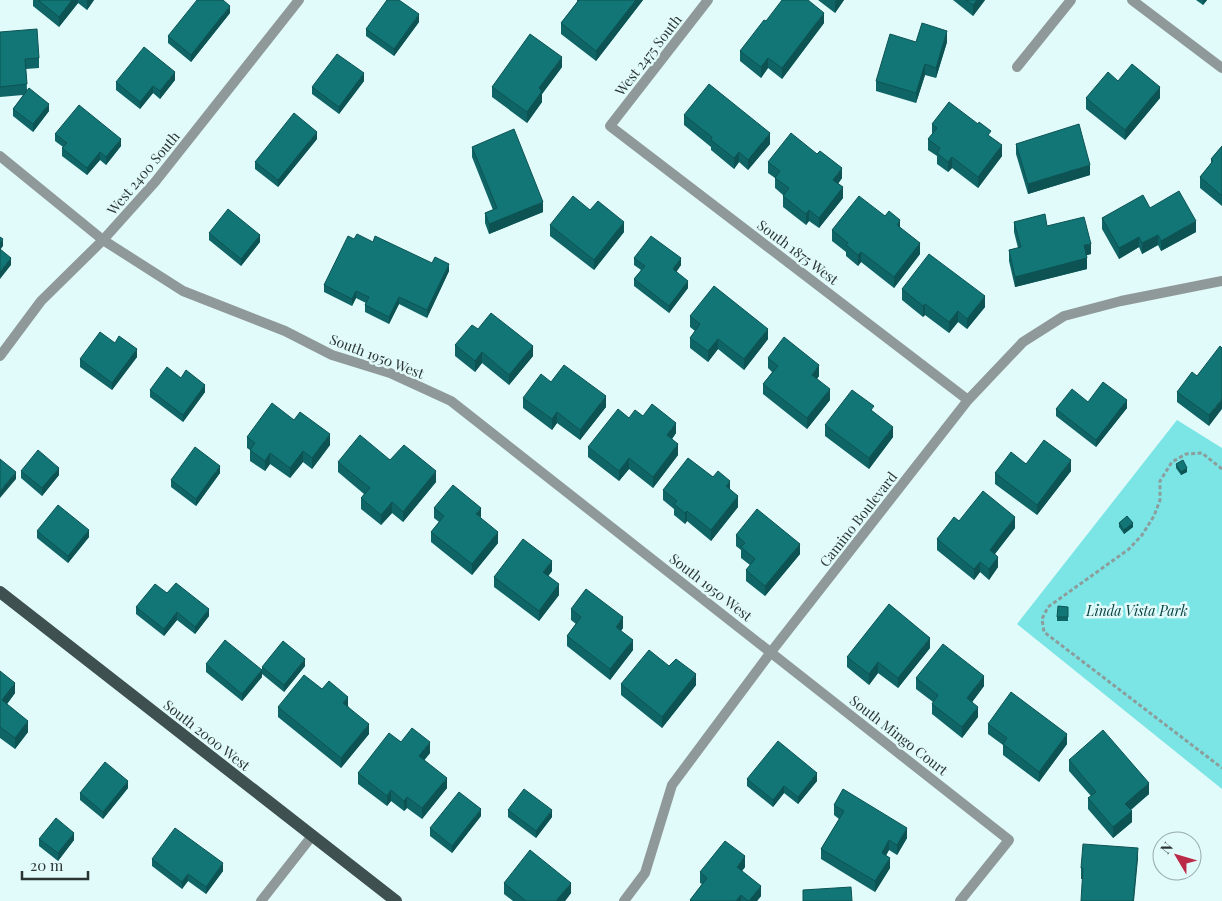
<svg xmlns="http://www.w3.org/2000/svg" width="1222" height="901" font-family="'Playfair Display',serif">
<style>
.green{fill:#7be5e5}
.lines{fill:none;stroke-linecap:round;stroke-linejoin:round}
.path{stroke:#8b9d9c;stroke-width:3;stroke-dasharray:4 2.5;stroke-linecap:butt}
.street{stroke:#8f9999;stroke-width:10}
.primary{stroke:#3e5050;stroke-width:12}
.wall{fill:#0f6566}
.shaded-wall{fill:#0d5353}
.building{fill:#127677;stroke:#0d5353}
.labels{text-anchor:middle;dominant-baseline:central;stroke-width:5;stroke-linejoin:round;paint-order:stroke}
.street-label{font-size:14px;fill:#2a3433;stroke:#e1fafa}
.park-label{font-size:14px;font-style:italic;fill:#043d3d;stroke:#e1fafa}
</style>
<rect width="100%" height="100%" fill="#e1fafa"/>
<path class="green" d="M1177,420L1222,448V789L1017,624Z"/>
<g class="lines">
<path class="path" d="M1222,469L1202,453L1186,454L1172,462L1160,481V500L1154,516L1142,535L1129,549L1048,607L1042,619L1044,632L1222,768"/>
<path class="street" d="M708,0L610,126L968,400
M1132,0L1222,68
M1017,67L1071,0
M0,156L103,240L183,291L285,331L332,355L390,373L451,401L1009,840L960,901
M0,356L41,301L103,240L155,182L299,0
M261,901L312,836
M624,901L645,873L672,785L771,652L968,400L1023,342L1064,316L1121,301L1222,281"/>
<path class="primary" d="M0,592L396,901"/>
</g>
<path class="wall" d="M33,0H94L87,10L78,3L59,27L33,6Z
M577,0H643L596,61L561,34V23L577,2Z
M818,0H844L835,13Z
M953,0H985L973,16Z
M1196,0H1207L1203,5Z
M230,13L191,62L168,43V36Z
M766,21L824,23L782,79L768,68L761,78L740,61V51Z
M419,22L394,56L366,36V29Z
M0,32L39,58V68L26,69L27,90L49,111L33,132L13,116V109L23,95L0,97Z
M947,42L936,78L925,75L916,103L876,91V81Z
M562,67L542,94V102L527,123L492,97V87Z
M175,80L160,99L153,93L140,109L116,90V82Z
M364,81L339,114L312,94V87Z
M1118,81L1160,98L1125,140L1086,109V98Z
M684,115L770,144L748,170L739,162L734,169L711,150V147L684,125Z
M932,124L991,137L1002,156L978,188L952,168L948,172L937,164V156L928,150V139L932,134Z
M55,134L121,146L106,165L100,160L87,175L62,156V148L63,147L55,141Z
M317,139L278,187L255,169V162Z
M1016,144L1090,175L1028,194L1016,154Z
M1222,146V206L1200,188V177L1211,163V159Z
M472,147L543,212L489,234L485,223V213L493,210L472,157Z
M768,162L842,178L838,184L843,198L819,228L809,221L806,225L783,207V195L775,188V178L768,173Z
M1150,208L1196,232L1161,251L1158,245L1142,254L1139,247L1119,259L1102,229V218Z
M590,210L624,232L594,270L550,236V225Z
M1014,222L1047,226L1091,254L1086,255L1087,269L1015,287L1009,261V250L1018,248L1014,232Z
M900,227L920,254L894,288L861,262L858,266L846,256V252L832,241V230Z
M209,233L260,242L241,266L209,240Z
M354,239L373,242L449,271L427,318L399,304L389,324L365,312V305L366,303L356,298L352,306L324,292V285Z
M634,258L681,265L676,272L688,288L669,313L634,286V279L641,270L634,265Z
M902,289L985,307L967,329L958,322L949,333L925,315L923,317L902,300Z
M690,316L768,339L744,370L718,349L708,362L690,348V338L695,331L690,327Z
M478,329L533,356L509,385L482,363L475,372L455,356V345Z
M115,343L137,357L112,390L80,367V359Z
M1222,348L1209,426L1177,402V392L1197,376Z
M768,358L819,376L817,379L830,400L807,429L763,394V384L772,372L768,368Z
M181,378L205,392L183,422L150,397V390Z
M551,382L606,407L580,440L557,423L552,430L523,408V398Z
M1088,402L1127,408L1096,447L1056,416V409Z
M643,416L676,433L672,439L678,455L653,488L629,469L619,481L588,457V447Z
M294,420L330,445L312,469L303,462L290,478L270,464L265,471L250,461V450L247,448V437Z
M825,425L893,437L869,469L825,436Z
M390,460L436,482L403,522L392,513L381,525L361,509V498L364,494L338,472V462Z
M1026,464L1071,471L1037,515L995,484V473Z
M1176,464L1187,472L1181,475L1176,468Z
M21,471L59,475L42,496L21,478Z
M220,473L196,506L171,487V480Z
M713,477L730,490L738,507L711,541L687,521L685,524L674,515V509L663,500V490Z
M434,508L481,518L498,543L472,575L431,542V532L439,522L434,518Z
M959,521L1015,528L995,554L998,567L989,580L980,572L974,580L937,550V539Z
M1119,523L1133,527L1124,534L1119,527Z
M37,531L89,537L68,563L37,538Z
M736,535L800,554L765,596L746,581V570L750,565L741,558V550L736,546Z
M552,571L548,576L559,595L539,621L494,587V577Z
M167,593L209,616L195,634L177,620L164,636L136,614V607Z
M1068,607V621H1057V617Z
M571,609L623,628L621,631L633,650L610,680L567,646V636L576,624L571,620Z
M930,648L898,688L878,673L869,685L847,667V657Z
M206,664L262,670V667L305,666L284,692L262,674V677L242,701L206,672Z
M669,666L696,685L662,728L621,695V684Z
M0,671L15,693L7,704L28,732L15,749L0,738Z
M916,678L984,686L972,702L978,717L962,738L932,714V704L933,702L916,689Z
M322,689L348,706L369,734L341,768L278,717V707Z
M988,724L1067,744L1039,782L1003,755V745L988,734Z
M401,742L430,753L424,760L447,788L422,819L407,808L404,811L391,801L387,806L358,784V773Z
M1069,760L1149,794L1131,810L1132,822L1113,838L1088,809V798L1091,796L1069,771Z
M747,779L817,781L798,804L784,793L773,807L747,786Z
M128,788L103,819L80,800V793Z
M834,805L907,838L897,855L889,850L886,855L890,868L875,892L821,859V849L839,819L834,815Z
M508,810L552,817L536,838L508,817Z
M481,816L452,853L430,836V828Z
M39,839L74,840L58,861L39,846Z
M152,859L223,871L206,894L188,881L182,889L152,866Z
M1138,859L1083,879H1081V868Z
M745,867L742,871L761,896L757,901H690L702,884L700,883V872Z
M504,883L571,893L565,901H513L504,894Z"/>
<path class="shaded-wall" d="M72,0H78V3L59,27V17Z
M87,0H94L87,10Z
M636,0H643L596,61V51Z
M836,0H844L835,13V2Z
M977,0H985L973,16V5Z
M1203,0H1207L1203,5Z
M230,6V13L191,62V55Z
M824,13V23L782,79V68Z
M419,14V22L394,56V49Z
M947,31V42L936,78V68Z
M562,57V67L542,94V102L527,123V112L539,88Z
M768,58V68L761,78V67Z
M925,64V75L916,103V93Z
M175,72V80L160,99V91Z
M364,73V81L339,114V107Z
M153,86V93L140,109V102Z
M1160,87V98L1125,140V130Z
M49,104V111L33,132V124Z
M317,132V139L278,187V180Z
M770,133V144L748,170V160Z
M121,139V146L106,165V157Z
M1002,145V156L978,188V177Z
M100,152V160L87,175V168Z
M739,152V162L734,169V158Z
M952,157V168L948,172V162Z
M1090,165V175L1028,194V184Z
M842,168V178L833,190V180Z
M843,187V198L819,228V218Z
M543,202V212L489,234V224Z
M809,210V221L806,225V214Z
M900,220V231L897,225Z
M1196,221V232L1161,251V241Z
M624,222V232L594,270V260Z
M260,235V242L241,266V259Z
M1158,235V245L1142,254V243Z
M1139,237V247L1119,259V248Z
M3,239V246L0,250V243Z
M920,243V254L894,288V277Z
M1091,244V254L1084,256V245Z
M861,252V262L858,266V255Z
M11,258V265L0,279V272Z
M681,258V265L673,277V269Z
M1087,258V269L1015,287V277Z
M449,264V271L427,318V310Z
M688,281V288L669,313V306Z
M356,291V298L352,306V299Z
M985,296V307L967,329V319Z
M399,297V304L389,324V317Z
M925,304V315L923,317V306Z
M958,311V322L949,333V322Z
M768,329V339L744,370V359Z
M718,339V349L708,362V351Z
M533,346V356L509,385V375Z
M137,349V357L112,390V383Z
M482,352V363L475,372V361Z
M819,365V376L812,385V375Z
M205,385V392L183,422V415Z
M830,389V400L807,429V418Z
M606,396V407L580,440V430Z
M1222,399V409L1209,426V415Z
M1127,400V408L1096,447V440Z
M557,412V423L552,430V419Z
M676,423V433L667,446V435Z
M893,427V437L869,469V458Z
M330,434V445L312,469V458Z
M678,444V455L653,488V477Z
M303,451V462L290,478V468Z
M270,453V464L265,471V461Z
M629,458V469L619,481V471Z
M1071,460V471L1037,515V505Z
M220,466V473L196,506V499Z
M59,468V475L42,496V488Z
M1187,468V472L1181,475V472Z
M436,471V482L403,522V512Z
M16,472V479L0,498V491Z
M730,481V492L726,486Z
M738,496V507L711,541V530Z
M392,502V513L381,525V515Z
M481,508V518L476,514Z
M687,511V521L685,524V513Z
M1015,517V528L990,560V550Z
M1133,523V527L1124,534V530Z
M89,530V537L68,563V556Z
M498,532V543L472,575V564Z
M800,544V554L765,596V586Z
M998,557V567L989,580V569Z
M552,561V571L543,583V572Z
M980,562V572L974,580V569Z
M559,584V595L539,621V611Z
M209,609V616L195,634V627Z
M177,612V620L164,636V629Z
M623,617V628L616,637V627Z
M930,638V648L898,688V678Z
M633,640V650L610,680V669Z
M305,659V666L284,692V685Z
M878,662V673L869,685V674Z
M262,670V677L242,701V694Z
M696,674V685L662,728V717Z
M984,676V686L967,709V698Z
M15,683V693L2,711V700Z
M348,697V707L343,703Z
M978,707V717L962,738V727Z
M28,721V732L15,749V738Z
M369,724V734L341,768V758Z
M1067,734V744L1039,782V772Z
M430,742V753L419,767V756Z
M817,773V781L798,804V797Z
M447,778V788L422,819V808Z
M128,781V788L103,819V812Z
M1149,783V794L1125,814V804Z
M784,786V793L773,807V800Z
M391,790V801L387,806V796Z
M407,797V808L404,811V801Z
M481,809V816L452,853V846Z
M552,810V817L536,838V831Z
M1132,811V822L1113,838V827Z
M907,828V838L897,855V845Z
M74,833V840L58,861V853Z
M889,840V850L882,863V853Z
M1138,848V859L1134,901H1133Z
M745,856V867L737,877V867Z
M890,858V868L875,892V881Z
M223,863V871L206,894V887Z
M188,874V881L182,889V882Z
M571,883V893L565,901H556Z
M761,886V896L757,901H749Z
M741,895V901H736Z"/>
<path class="building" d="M38,0H72L59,17Z
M197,0H223L230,6L191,55L168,36Z
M387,0H399L419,14L394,49L366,29Z
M579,0H636L596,51L561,23Z
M782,0H808L824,13L782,68L768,58L761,67L740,51L764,20L766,21Z
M966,0H977L973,5Z
M922,23L947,31L936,68L925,64L916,93L876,81L890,34L916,42Z
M37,29L39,58L25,59L27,84L0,87V32Z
M530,34L562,57L539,88L542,91L527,112L492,87Z
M144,47L175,72L160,91L153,86L140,102L116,82Z
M337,54L364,73L339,107L312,87Z
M1132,64L1160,87L1125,130L1086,98L1108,72L1118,81Z
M709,84L770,133L748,160L739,152L734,158L711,140L712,137L684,115Z
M29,88L49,104L33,124L13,109Z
M949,102L978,124L979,122L991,131L988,135L1002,145L978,177L952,157L948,162L937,153L940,148L928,139L937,128L932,124Z
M79,105L121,139L106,157L100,152L87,168L62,148L67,143L55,134Z
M294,113L317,132L278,180L255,162Z
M1079,124L1090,165L1028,184L1016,144Z
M514,129L543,202L489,224L485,213L497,208L472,147Z
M791,133L817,154L820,151L842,168L833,180L843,187L819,218L809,210L806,214L783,196L789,188L775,178L780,171L768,162Z
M1222,146V196L1200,177L1213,161L1211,159Z
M1179,191L1196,221L1161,241L1158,235L1142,243L1139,237L1119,248L1102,218L1143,195L1150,208Z
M573,196L590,210L598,201L624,222L594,260L550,225Z
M859,196L885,216L889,211L900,220L897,225L920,243L894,277L861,252L858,255L846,245L848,243L832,230Z
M228,209L260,235L241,259L209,233Z
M1045,214L1047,226L1084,217L1091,244L1084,245L1087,258L1015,277L1009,250L1021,247L1014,222Z
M357,234L373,242L375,236L432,263L435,257L449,264L427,310L399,297L389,317L365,305L369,297L356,291L352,299L324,285L348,236L354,239Z
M651,236L681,258L673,269L688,281L669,306L634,279L645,266L634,258Z
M0,237L3,239L0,243Z
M0,249L11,258L0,272Z
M929,254L985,296L967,319L958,311L949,322L925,304L923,306L902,289Z
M714,286L768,329L744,359L718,339L708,351L690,338L700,324L690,316Z
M491,313L533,346L509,375L482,352L475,361L455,345L472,325L478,329Z
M100,332L115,343L119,336L137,349L112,383L80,359Z
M784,337L819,365L812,375L830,389L807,418L763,384L778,366L768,358Z
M1220,346L1222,348V399L1209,415L1177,392L1192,372L1197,376Z
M564,365L606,396L580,430L557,412L552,419L523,398L541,374L551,382Z
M167,367L181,378L186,370L205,385L183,415L150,390Z
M1103,382L1127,400L1096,440L1056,409L1072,389L1088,402Z
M852,390L874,406L871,410L893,427L869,458L825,425Z
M272,403L294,420L300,412L330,434L312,458L303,451L290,468L270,453L265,461L250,450L255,443L247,437Z
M652,404L676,423L667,435L678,444L653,477L629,458L619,471L588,447L618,409L629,418L635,410L643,416Z
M360,435L390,460L404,445L436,471L403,512L392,502L381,515L361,498L370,488L338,462Z
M1044,440L1071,460L1037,505L995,473L1011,452L1026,464Z
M195,447L220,466L196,499L171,480Z
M38,450L59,468L42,488L21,471Z
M688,458L713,477L718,471L730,481L726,486L738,496L711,530L687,511L685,513L674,504L677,501L663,490Z
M0,459L16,472L0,491Z
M1183,460L1187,468L1181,472L1176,464Z
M453,485L481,508L476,514L498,532L472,564L431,532L444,516L434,508Z
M983,491L1015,517L990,550L998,557L989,569L980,562L974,569L937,539L954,517L959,521Z
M58,505L89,530L68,556L37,531Z
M757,509L800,544L765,586L746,570L755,559L741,547L745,543L736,535Z
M1127,516L1133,523L1124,530L1119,523Z
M523,539L552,561L543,572L559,584L539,611L494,577Z
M176,583L209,609L195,627L177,612L164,629L136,607L155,584L167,593Z
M586,589L623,617L616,627L633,640L610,669L567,636L581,617L571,609Z
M889,604L930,638L898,678L878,662L869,674L847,657Z
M1058,606L1068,607V617H1057Z
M225,640L262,670L242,694L206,664Z
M283,641L305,659L284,685L262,667Z
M943,644L984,676L967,698L978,707L962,727L932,704L938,695L916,678Z
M649,650L669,666L676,659L696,674L662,717L621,684Z
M0,671L15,683L2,700L28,721L15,738L0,727Z
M304,675L322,689L329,681L348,697L343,703L369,724L341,758L278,707Z
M1011,692L1067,734L1039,772L1003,744L1007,738L988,724Z
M412,728L430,742L419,756L447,778L422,808L407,797L404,801L391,790L387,796L358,773L389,733L401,742Z
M1103,730L1149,783L1125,804L1132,811L1113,827L1088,798L1096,792L1069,760Z
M778,741L817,773L798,797L784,786L773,800L747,779Z
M105,762L128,781L103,812L80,793Z
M524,789L552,810L536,831L508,810Z
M843,789L907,828L897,845L889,840L882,853L890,858L875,881L821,849L844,811L834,805Z
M459,792L481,809L452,846L430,828Z
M56,818L74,833L58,853L39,839Z
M175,828L223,863L206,887L188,874L182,882L152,859Z
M725,841L745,856L737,867L761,886L749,901H748L741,895L736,901H691L690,900L707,878L700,872Z
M1083,844L1138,848L1133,901H1081L1083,868H1081Z
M530,850L571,883L556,901H526L504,883Z
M851,887L852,901H803V890Z"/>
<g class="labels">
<g class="street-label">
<text transform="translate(648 55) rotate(-52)">West 2475 South</text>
<text transform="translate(143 173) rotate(-50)">West 2400 South</text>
<text transform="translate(798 252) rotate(37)">South 1875 West</text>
<text transform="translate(377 356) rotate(21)">South 1950 West</text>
<text transform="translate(858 519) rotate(-52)">Camino Boulevard</text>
<text transform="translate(711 587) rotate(38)">South 1950 West</text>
<text transform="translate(207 735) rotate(38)">South 2000 West</text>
<text transform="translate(899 735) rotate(38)">South Mingo Court</text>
</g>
<g class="park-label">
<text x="1137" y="610">Linda Vista Park</text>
</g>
</g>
<g transform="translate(1177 856) rotate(308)"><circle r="24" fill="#e1fafa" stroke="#98abaa"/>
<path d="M0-4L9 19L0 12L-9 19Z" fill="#bb2a46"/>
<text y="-8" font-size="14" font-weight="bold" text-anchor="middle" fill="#2a3433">N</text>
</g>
<path d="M22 871v8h66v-8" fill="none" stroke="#2a3433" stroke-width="2.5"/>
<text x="30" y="871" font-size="15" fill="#2a3433" stroke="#e1fafa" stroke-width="4" paint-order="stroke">20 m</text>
</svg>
